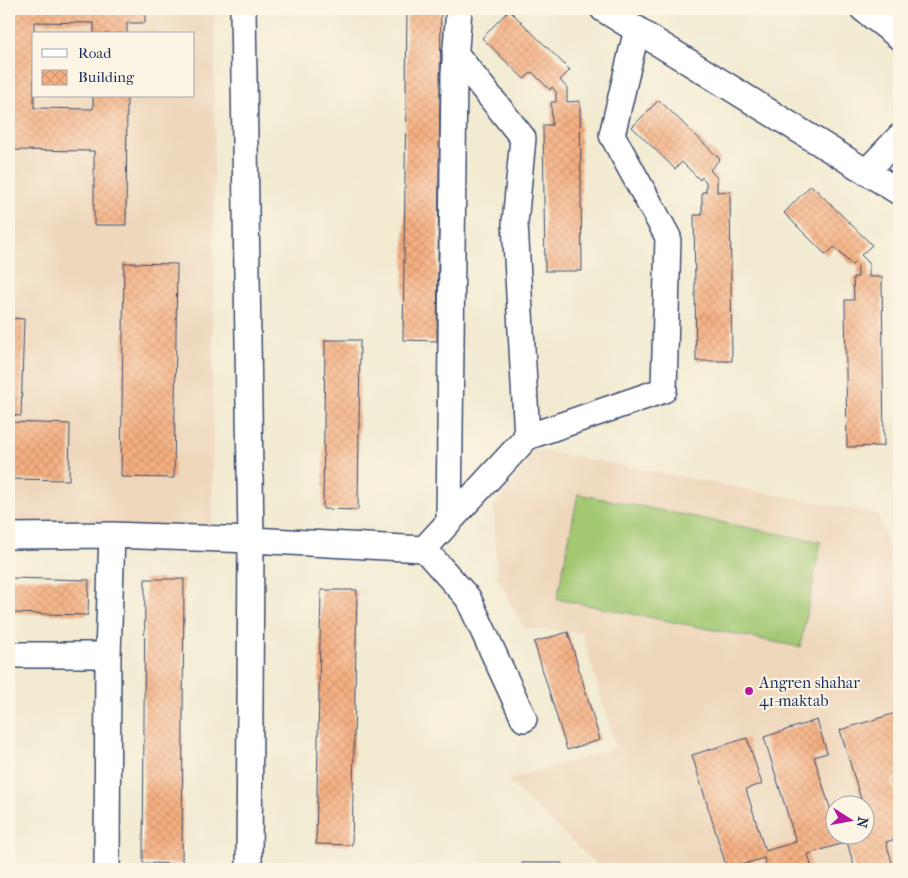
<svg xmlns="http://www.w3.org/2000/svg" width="908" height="878" font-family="'IM FELL French Canon',serif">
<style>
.built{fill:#eed7bb;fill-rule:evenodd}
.grass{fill:#a3c872;stroke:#5f7c68}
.building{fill:url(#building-cross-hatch)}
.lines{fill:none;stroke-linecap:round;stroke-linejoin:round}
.minor-casing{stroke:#3b4b6f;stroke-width:28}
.minor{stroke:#fff;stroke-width:25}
.poi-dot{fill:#b5179e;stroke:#fcf5e5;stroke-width:2}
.labels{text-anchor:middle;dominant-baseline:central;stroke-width:4;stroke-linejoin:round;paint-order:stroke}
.poi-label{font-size:16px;fill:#1b2f5e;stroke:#fcf5e5;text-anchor:start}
</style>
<defs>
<pattern id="building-cross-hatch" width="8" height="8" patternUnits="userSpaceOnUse" patternTransform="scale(1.25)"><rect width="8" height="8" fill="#f6af80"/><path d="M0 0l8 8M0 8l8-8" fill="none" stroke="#d29771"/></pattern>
</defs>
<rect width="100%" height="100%" fill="#fcf5e5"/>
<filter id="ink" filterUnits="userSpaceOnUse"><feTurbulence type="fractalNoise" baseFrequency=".02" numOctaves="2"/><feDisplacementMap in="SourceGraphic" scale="10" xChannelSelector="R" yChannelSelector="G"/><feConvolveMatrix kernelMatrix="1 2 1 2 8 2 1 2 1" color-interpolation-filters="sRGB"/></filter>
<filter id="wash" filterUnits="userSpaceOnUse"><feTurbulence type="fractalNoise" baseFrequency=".0096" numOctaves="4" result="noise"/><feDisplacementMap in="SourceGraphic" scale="20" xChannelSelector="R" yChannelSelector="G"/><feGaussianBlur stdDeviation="1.12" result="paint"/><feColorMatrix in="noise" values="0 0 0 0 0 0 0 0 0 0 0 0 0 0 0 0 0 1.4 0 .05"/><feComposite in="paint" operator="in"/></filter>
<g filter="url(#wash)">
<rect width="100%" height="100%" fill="#f2ebd2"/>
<path class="built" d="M9,9H215L212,540L9,534ZM34,34H194V96H34Z
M534,449L878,514L899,586V869H601L507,780L616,748L582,633L524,628L497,577L494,507ZM836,806H866V836H836Z"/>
<path class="grass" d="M578,494L821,542L800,647L557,599Z"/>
<g id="blocks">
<path class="building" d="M9,9H145V23H127V34H94V23L34,22V108L93,109V96H127L126,225H94V151L9,150Z
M407,9H441L437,341L403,340Z
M509,10L570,70L560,80L567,88V102L580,101L582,271H545L543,125H552L551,102H556V92L552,87L550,90L532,72L524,79L482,38Z
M659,100L720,159L710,170L717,178V192L730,191L732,361H696L694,215H702V192H706V182L702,177L700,180L682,162L675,169L632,127Z
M811,185L872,245L861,255L869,263V277H882L884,446L847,447L845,300H854L853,277H858V267L854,263L852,265L834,247L826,255L784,213Z
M124,263L177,264L174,478L121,477Z
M9,318L24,319L21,416L9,415Z
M325,340H360L358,510L323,509Z
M9,422L70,424L69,480L9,479Z
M9,578L89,580L88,615L9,613Z
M145,579H184L182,864L143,863Z
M321,590H357L352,845L316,844Z
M568,632L600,740L567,750L534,642Z
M899,712V777L891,780L899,808V838L886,842L894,869H855L847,842L808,854L812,869H767L764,858L727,869L692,755L747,738L762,784L746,789L765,851L796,842L764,737L817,720L827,753L814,757L836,827V836H866V806H863L840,730Z
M522,863H562V869H522Z"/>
</g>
</g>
<g filter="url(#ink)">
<use href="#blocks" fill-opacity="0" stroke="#3b4b6f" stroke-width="1"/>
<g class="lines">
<defs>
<path id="minor" d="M243,9L251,540L249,869
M603,9L899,192
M863,9L899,37
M455,53L523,138L515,223L527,437
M867,171L899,137
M449,521L454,74L459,9
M9,536L112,535L251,540L424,549L468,598L524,719
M424,549L527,437L664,390L668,237L612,135L637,29
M9,655H108
M107,869L108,655L112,535"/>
</defs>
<use href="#minor" class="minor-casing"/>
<use href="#minor" class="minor"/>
</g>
</g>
<circle class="poi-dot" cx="749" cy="691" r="5"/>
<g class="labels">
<g class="poi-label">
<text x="759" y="682">Angren shahar<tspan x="759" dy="18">41-maktab</tspan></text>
</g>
</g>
<rect width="908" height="878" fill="none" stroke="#fcf5e5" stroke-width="30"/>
<rect x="32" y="32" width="162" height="65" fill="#fcf5e5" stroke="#a2a6af"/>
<rect x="42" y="49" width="25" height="8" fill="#ffffff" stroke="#a2a6af"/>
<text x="78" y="58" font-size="15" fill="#1b2f5e">Road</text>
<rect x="42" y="70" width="25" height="15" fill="url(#building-cross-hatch)" stroke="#a2a6af"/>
<text x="78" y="82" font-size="15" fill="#1b2f5e">Building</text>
<g transform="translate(850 820) rotate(101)"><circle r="24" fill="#fcf5e5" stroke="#a2a6af"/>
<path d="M0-4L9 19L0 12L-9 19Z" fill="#b5179e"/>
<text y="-8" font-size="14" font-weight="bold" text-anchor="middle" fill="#1b2f5e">N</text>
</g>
</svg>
